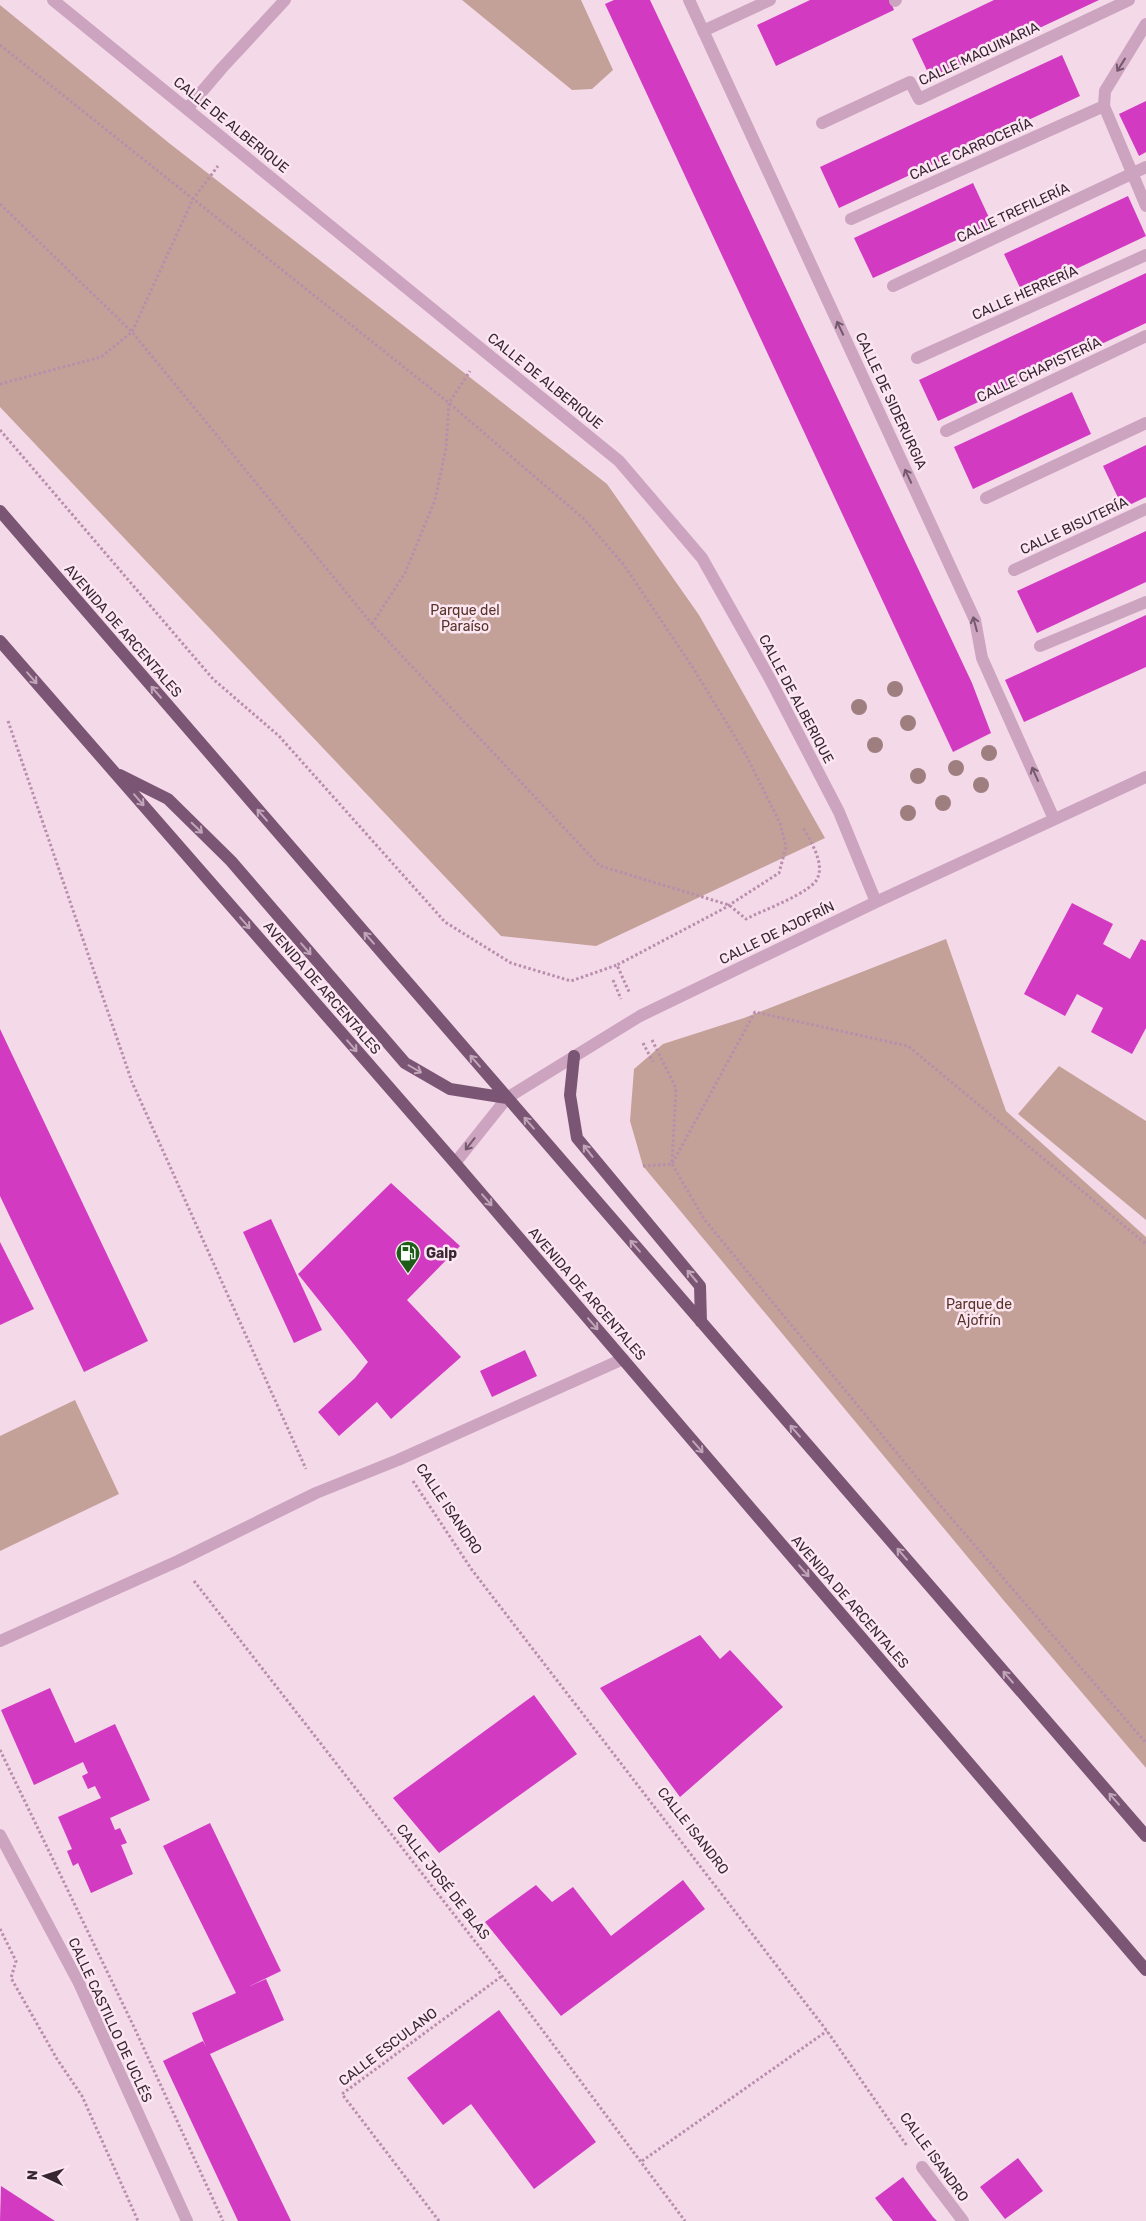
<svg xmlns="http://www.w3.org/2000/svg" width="1146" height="2221" font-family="Rubik,sans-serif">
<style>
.green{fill:#c4a198}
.building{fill:#d13ac1}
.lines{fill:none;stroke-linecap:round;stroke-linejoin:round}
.path{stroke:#b98eac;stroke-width:3;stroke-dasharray:2.5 2.5;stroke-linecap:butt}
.lane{stroke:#cda4c0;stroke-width:12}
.street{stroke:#cda4c0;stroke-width:12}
.primary{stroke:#7b5674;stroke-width:12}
.tree{fill:#9e7e7f}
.oneway{stroke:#74586c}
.oneway2{stroke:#c1a5b9}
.labels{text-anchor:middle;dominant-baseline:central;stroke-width:5;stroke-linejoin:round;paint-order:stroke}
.street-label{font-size:14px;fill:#382634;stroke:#fbe6f2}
.park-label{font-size:14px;fill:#583328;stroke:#fbe6f2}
.poi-label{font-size:14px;font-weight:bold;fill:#382634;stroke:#fbe6f2;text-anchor:start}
</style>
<rect width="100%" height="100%" fill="#f4d9e9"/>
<path class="green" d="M462,0H581L613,70L592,89L572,90Z
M0,5L169,143L607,484L699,615L825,838L596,946L501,936L0,407Z
M946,939L1006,1111L1146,1237V1768L1005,1602L643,1166L630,1121L634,1069L663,1044L744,1018Z
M1059,1066L1146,1121V1220L1018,1114Z
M75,1400L119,1494L0,1551V1436Z"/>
<path class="building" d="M614,0H650L972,683L991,733L953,752L605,4Z
M810,0H890L894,10L776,66L757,25Z
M994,0H1099L931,79L912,39Z
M1062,55L1080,96L839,208L820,167Z
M1146,101V152L1139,156L1119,114Z
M973,183L992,224L873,278L854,238Z
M1128,196L1146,236L1023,294L1004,254Z
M1146,273V323L938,421L919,380Z
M1072,392L1091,434L973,489L954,447Z
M1146,445V497L1123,508L1103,466Z
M1146,531V582L1037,633L1017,591Z
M1146,615V667L1024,722L1005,680Z
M1072,903L1113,924L1103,944L1130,959L1141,939L1146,941V1028L1132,1054L1091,1032L1103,1008L1077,994L1065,1016L1024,994Z
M0,1029L148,1341L84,1372L0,1196Z
M391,1183L460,1246L407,1300L461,1357L391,1419L377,1402L339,1436L318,1412L355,1378L368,1362L298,1274Z
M271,1219L322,1330L294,1343L243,1232Z
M0,1242L34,1309L0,1325Z
M525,1350L537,1376L492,1397L480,1371Z
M700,1635L720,1659L730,1650L783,1707L680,1797L600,1688Z
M50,1688L75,1743L115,1724L150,1800L110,1818L115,1830L120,1828L127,1843L121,1845L133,1874L91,1893L78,1863L73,1866L67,1851L72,1849L58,1817L101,1798L95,1786L88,1789L82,1776L88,1773L83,1762L34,1785L1,1710Z
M534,1695L577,1754L439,1853L393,1798Z
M210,1823L281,1971L250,1986L266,1979L284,2020L210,2054L291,2221H238L163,2061L203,2041L206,2047L192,2013L236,1993L163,1846Z
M683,1880L705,1909L561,2016L485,1922L536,1885L552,1902L573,1887L611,1936Z
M499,2010L596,2142L534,2189L471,2104L443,2125L407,2078Z
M1018,2158L1043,2191L1005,2219L980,2187Z
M903,2177L933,2217L937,2221H893L875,2198Z
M1,2186L55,2221H0Z"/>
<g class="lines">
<path class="path" d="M0,45L449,403L584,519L624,565L695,671L746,755L780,823L786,847L779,873L723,909L617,965
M0,204L132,332L372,624L600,866L729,905L746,919C761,911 814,892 818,877C824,861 810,841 803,827
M0,384L101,357L132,332L193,199L218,166
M0,430L213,679L279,736L445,922L511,963L571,981L617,965L630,994
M372,624L405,573L435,500L446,448L449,403L470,371
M8,721L132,1082L306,1469
M613,980L621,999
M652,1040L676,1088L672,1164L704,1219L933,1497L1146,1743
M643,1043L653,1062
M643,1166L672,1164L755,1012L908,1046L1146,1244
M413,1481L472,1570L827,2031L907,2146
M194,1581L502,1976L685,2221
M0,1750L134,2027L223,2221
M0,1929L16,1961L11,1978L57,2059L82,2096L138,2221
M642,2161L827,2031
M439,2221L342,2094L502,1976"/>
<path class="lane" d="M986,498L1146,423
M0,1641L178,1561L316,1493L398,1460L623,1359
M922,2167L963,2221"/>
<path class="street" d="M53,0L619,461L702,558L770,679L839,812L876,902
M689,0L975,620L982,658L1054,819
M895,1L896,0
M1146,24L1105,91L1104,106L1146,206
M703,31L770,0
M187,109L222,68L285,0
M822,123L910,82L919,99L1129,0
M851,219L1104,106
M893,286L1146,167
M917,358L1146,255
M946,431L1146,336
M1014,570L1146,509
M1040,646L1146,602
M455,1163L507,1098L640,1016L876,902L1146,777
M0,1835L79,1983L187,2221"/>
<path class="primary" d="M0,511L1146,1836
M0,641L455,1163L1146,1970
M120,775L168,799L231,861L405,1063L450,1089L507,1098
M574,1056L570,1095L577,1138L700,1286L701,1322"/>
</g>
<g class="tree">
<circle cx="895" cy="689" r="8"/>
<circle cx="859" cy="707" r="8"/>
<circle cx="908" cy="723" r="8"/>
<circle cx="875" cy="745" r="8"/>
<circle cx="989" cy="753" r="8"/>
<circle cx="956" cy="768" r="8"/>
<circle cx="918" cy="776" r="8"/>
<circle cx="981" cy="785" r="8"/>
<circle cx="943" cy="803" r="8"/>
<circle cx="908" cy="813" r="8"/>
</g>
<defs><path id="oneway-shaft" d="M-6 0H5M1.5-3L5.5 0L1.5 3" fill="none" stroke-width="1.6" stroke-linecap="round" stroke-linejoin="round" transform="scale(1.25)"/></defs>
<g class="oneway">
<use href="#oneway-shaft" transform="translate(1121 65) rotate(122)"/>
<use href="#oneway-shaft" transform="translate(840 328) rotate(-115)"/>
<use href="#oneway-shaft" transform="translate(908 476) rotate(-115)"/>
<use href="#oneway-shaft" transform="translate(975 624) rotate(-105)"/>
<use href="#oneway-shaft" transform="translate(1035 774) rotate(-114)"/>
<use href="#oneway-shaft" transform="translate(470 1144) rotate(128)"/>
</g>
<g class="oneway2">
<use href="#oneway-shaft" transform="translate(32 678) rotate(49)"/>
<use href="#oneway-shaft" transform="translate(156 692) rotate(-131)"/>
<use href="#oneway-shaft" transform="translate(139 800) rotate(49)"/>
<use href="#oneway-shaft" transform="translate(262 815) rotate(-131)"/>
<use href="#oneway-shaft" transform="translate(197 828) rotate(44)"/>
<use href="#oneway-shaft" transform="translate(245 923) rotate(49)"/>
<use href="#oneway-shaft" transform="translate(369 938) rotate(-131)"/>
<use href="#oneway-shaft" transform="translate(306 949) rotate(49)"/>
<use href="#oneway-shaft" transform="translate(352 1046) rotate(49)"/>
<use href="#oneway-shaft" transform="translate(475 1061) rotate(-131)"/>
<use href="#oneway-shaft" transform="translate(415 1069) rotate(30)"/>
<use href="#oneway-shaft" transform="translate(529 1123) rotate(-131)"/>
<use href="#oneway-shaft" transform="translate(588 1151) rotate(-128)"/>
<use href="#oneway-shaft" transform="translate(487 1200) rotate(49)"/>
<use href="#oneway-shaft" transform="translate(635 1246) rotate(-131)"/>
<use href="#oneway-shaft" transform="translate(692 1276) rotate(-130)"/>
<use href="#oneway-shaft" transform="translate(593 1324) rotate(49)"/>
<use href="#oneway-shaft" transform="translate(795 1431) rotate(-131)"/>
<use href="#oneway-shaft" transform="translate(698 1447) rotate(49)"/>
<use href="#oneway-shaft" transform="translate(902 1554) rotate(-131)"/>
<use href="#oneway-shaft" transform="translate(804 1571) rotate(49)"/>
<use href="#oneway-shaft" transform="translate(1008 1677) rotate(-131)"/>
<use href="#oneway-shaft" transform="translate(1114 1799) rotate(-131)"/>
</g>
<defs>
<symbol id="fuel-pin" viewBox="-11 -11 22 30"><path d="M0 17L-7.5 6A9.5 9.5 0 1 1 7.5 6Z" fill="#1d5d18" stroke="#fbe6f2"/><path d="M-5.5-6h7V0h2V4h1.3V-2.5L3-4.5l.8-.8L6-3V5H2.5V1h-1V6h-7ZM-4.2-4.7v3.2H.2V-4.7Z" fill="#fff"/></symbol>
</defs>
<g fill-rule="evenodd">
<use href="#fuel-pin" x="394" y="1239" width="28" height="38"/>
</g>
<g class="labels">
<g class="street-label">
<text transform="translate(979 54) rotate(-25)">CALLE MAQUINARIA</text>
<text transform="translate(231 125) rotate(39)">CALLE DE ALBERIQUE</text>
<text transform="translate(971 149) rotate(-24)">CALLE CARROCERÍA</text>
<text transform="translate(1013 213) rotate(-25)">CALLE TREFILERÍA</text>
<text transform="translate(1025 293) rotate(-24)">CALLE HERRERÍA</text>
<text transform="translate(1039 370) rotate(-25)">CALLE CHAPISTERÍA</text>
<text transform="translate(545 381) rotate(39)">CALLE DE ALBERIQUE</text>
<text transform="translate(891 401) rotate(65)">CALLE DE SIDERURGIA</text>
<text transform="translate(1074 526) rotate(-25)">CALLE BISUTERÍA</text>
<text transform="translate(123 631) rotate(49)">AVENIDA DE ARCENTALES</text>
<text transform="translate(796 699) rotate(62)">CALLE DE ALBERIQUE</text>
<text transform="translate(777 933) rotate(-26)">CALLE DE AJOFRÍN</text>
<text transform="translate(322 988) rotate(49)">AVENIDA DE ARCENTALES</text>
<text transform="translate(587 1294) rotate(49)">AVENIDA DE ARCENTALES</text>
<text transform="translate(449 1509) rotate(56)">CALLE ISANDRO</text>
<text transform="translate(850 1602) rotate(49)">AVENIDA DE ARCENTALES</text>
<text transform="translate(693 1831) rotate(52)">CALLE ISANDRO</text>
<text transform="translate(443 1882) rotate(52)">CALLE JOSÉ DE BLAS</text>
<text transform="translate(110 2020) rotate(65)">CALLE CASTILLO DE UCLÉS</text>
<text transform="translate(388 2047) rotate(-37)">CALLE ESCULANO</text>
<text transform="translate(934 2157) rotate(54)">CALLE ISANDRO</text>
</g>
<g class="park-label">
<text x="465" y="610">Parque del<tspan x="465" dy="16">Paraíso</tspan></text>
<text x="979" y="1304">Parque de<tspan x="979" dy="16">Ajofrín</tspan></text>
</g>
<g class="poi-label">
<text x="426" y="1253">Galp</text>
</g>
</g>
<g transform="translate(45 2176) rotate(274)" stroke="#fbe6f2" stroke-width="4" paint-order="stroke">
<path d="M0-4L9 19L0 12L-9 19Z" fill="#382634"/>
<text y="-8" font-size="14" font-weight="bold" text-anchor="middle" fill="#382634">N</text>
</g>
</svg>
